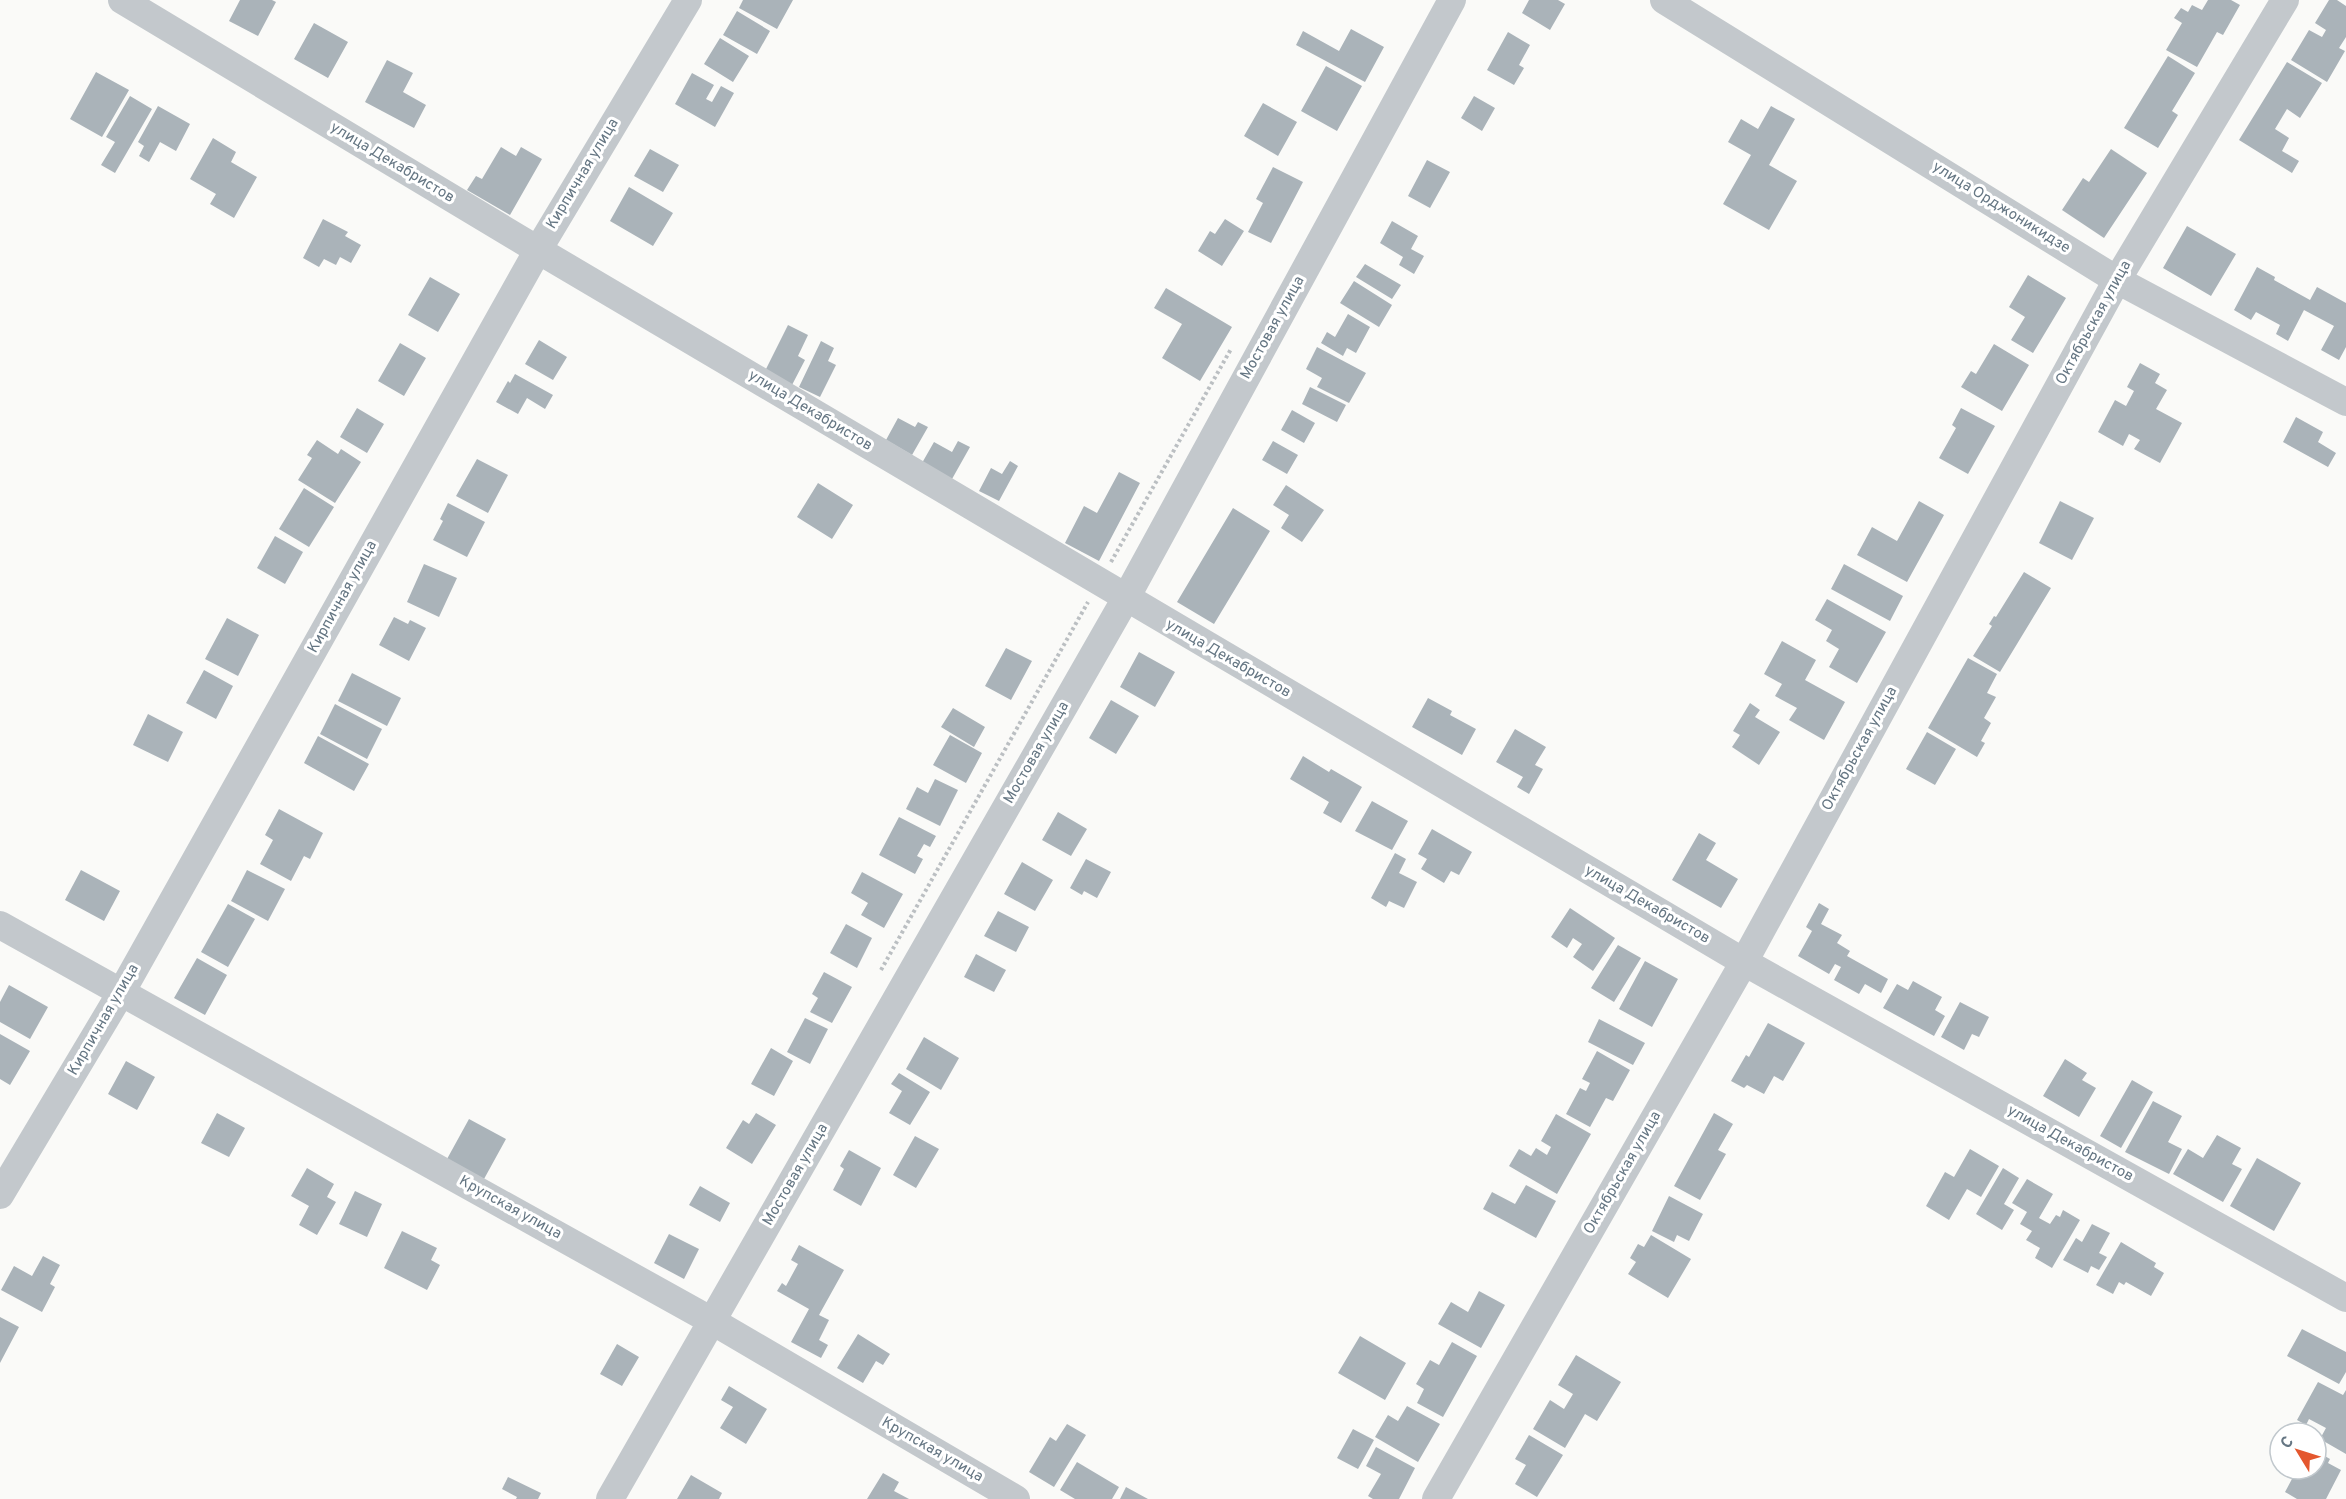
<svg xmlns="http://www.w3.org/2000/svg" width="2346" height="1499" font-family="Overpass,sans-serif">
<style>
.building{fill:#aab3b9}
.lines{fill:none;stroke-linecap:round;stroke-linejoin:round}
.path{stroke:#bbbfc2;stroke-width:4;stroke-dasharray:3 3;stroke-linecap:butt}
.minor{stroke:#c3c8cc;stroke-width:28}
.labels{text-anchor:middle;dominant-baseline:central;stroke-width:6;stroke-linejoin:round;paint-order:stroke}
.street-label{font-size:15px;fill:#657683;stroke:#fff}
</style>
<rect width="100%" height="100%" fill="#fafaf8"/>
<path class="building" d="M240,0H272L276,2L258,36L229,21Z
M743,0H793L777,29L739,8Z
M1529,0H1558L1565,4L1550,30L1522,13Z
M2208,0H2231L2240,5L2223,35L2217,32L2197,67L2166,50L2182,23L2174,18L2181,8L2188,12L2192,5L2202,10Z
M2329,0H2337L2346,6V37L2339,48L2345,51L2327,82L2291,60L2309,30L2322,37L2326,30L2315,23Z
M737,11L770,31L757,54L723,35Z
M314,23L348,42L328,78L294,59Z
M1351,29L1384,47L1365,82L1296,45L1303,31L1339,51Z
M1508,32L1530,45L1519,65L1524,68L1514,85L1487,70Z
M720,38L749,56L733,82L704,64Z
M2168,56L2195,73L2172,111L2178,115L2158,148L2124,128Z
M387,60L413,73L403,92L426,105L414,128L365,102Z
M2287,62L2322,83L2300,118L2287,109L2275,129L2289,138L2282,151L2299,161L2292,173L2239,140Z
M1326,66L1362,86L1337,131L1301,111Z
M96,72L129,90L102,137L70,119Z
M692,73L714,85L706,99L712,102L721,86L734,93L715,127L675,104Z
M130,96L152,109L115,173L101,165L115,142L106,137Z
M1474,96L1495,108L1482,131L1461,118Z
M1263,103L1297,122L1278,156L1244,136Z
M158,106L190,124L176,151L160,142L149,162L139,156L144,146L138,142Z
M1771,106L1795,119L1769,165L1797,181L1769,230L1723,204L1751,155L1728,142L1741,119L1758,129Z
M213,138L236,152L231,162L257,177L234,218L210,204L216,194L190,179Z
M501,147L516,156L521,147L542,159L510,215L467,190L476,176L482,179Z
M650,149L679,165L663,192L634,176Z
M2111,149L2147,173L2104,238L2062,210L2083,178L2089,182Z
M1427,160L1450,172L1430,208L1408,196Z
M1273,167L1303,182L1271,243L1248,232L1263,203L1256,199Z
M629,187L673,213L653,246L610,221Z
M323,219L348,232L345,236L361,245L351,263L340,257L336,265L324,259L319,267L303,258Z
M1225,219L1244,231L1222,266L1198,251L1210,231L1215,234Z
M1392,221L1418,236L1411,249L1424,256L1414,274L1399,265L1403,257L1380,243Z
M2187,226L2236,254L2211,296L2163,268Z
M1365,264L1401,285L1392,299L1356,277Z
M2257,267L2275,277L2274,280L2310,300L2317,287L2346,303V347L2339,360L2321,350L2334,326L2304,310L2288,341L2276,334L2280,325L2256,312L2251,320L2234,310Z
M2028,275L2066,298L2033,353L2011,340L2025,317L2009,307Z
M430,277L460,294L438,332L408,315Z
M1354,281L1392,305L1379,327L1340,303Z
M1166,288L1232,327L1200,381L1162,358L1182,324L1154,308Z
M1348,314L1370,327L1356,353L1347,348L1343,356L1321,343L1327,332L1335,337Z
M788,325L808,335L798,356L805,360L792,385L765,371Z
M539,340L567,357L553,380L525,364Z
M821,341L834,348L828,361L836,365L820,397L799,387Z
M400,343L426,358L404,396L378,381Z
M1994,344L2029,365L2002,411L1961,387L1971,371L1976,374Z
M1317,347L1366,373L1349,403L1317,387L1322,378L1306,369Z
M2140,363L2160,374L2155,383L2167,390L2156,409L2182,423L2160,463L2134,449L2140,440L2129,434L2123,446L2098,432L2115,400L2126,406L2134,391L2127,387Z
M515,374L553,395L545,409L527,398L518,414L496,402L508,381L510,383Z
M1310,387L1346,405L1337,422L1302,404Z
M357,408L384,424L367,453L340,437Z
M1961,408L1995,426L1968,474L1939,458L1956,428L1952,425Z
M1292,410L1315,423L1304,443L1281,430Z
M2296,417L2323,432L2318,442L2336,453L2328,467L2283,442Z
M898,418L915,427L918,422L928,427L912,455L886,440Z
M317,440L338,454L341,449L361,462L335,503L298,480L312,458L307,455Z
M958,441L970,447L952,479L922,463L934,442L952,452Z
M1273,441L1298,455L1287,474L1262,460Z
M477,459L508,475L488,513L456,496Z
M1010,461L1018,466L999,501L979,491L991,468L1002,474Z
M1119,472L1140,483L1099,561L1065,543L1084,506L1097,513Z
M818,483L853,505L832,539L797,517Z
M1286,485L1324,510L1302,542L1281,528L1289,515L1273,505Z
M304,488L334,507L309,547L279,529Z
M1919,501L1944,515L1907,582L1857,555L1872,527L1897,541Z
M2060,501L2094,518L2072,560L2039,543Z
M448,503L485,522L467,557L433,540L443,521L440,519Z
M1233,508L1270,531L1214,624L1177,602Z
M275,536L303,552L285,584L257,568Z
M424,564L457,578L439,617L407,602Z
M1844,564L1903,596L1890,621L1831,589Z
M2024,572L2051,588L2000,672L1973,656L1992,626L1989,624L1994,616L1996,617Z
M1827,599L1886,632L1857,683L1829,667L1839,649L1826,641L1832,630L1815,620Z
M394,617L408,624L410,620L426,628L409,661L379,645Z
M227,618L259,635L238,676L205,659Z
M1782,641L1816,660L1805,680L1845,702L1824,740L1789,720L1797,708L1775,696L1782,684L1764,674Z
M1006,648L1032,661L1011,700L985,686Z
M1139,652L1175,672L1155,707L1120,687Z
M1968,658L1997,674L1987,693L1996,697L1984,718L1991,723L1981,741L1985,743L1977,757L1928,728Z
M204,670L233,686L216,719L186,703Z
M352,673L401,698L387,726L338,701Z
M1428,698L1452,711L1450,715L1476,729L1462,755L1412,727Z
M1111,700L1139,716L1116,754L1089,738Z
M1750,703L1760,710L1755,717L1780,732L1759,765L1732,747L1740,735L1733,731Z
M335,704L382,729L367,759L320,734Z
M953,708L985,727L974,747L941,727Z
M148,714L183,732L168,762L133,745Z
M1515,729L1546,747L1535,765L1543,769L1529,794L1517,787L1523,777L1496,762Z
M1927,732L1956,749L1935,785L1906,769Z
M950,735L982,753L966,783L933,765Z
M318,736L369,764L354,791L304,763Z
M1303,756L1329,772L1331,769L1362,787L1341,823L1323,813L1329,802L1290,779Z
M935,779L958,790L940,826L906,809L917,787L928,793Z
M1372,801L1408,821L1392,850L1355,831Z
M279,809L323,833L310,859L304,856L291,881L260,864L273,840L265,835Z
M1058,812L1087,829L1071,856L1042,840Z
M899,817L936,836L930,847L924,844L917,856L923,859L915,874L879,855Z
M1432,829L1472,852L1459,875L1451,871L1444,883L1421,869L1427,859L1418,854Z
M1699,833L1716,843L1706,860L1738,879L1721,908L1672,880Z
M1395,853L1406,859L1399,873L1417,882L1404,908L1389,901L1386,907L1371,898Z
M1086,859L1111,872L1097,898L1084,891L1082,895L1070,888Z
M1022,862L1053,880L1035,911L1004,894Z
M81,870L120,891L104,921L65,900Z
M247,870L285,889L268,921L231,901Z
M862,872L903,894L884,928L861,915L868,903L851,893Z
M1819,903L1829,909L1821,924L1842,935L1837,943L1850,951L1847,956L1888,979L1881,993L1865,984L1859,994L1834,980L1841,967L1835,964L1829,974L1798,956L1812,931L1806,927Z
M228,904L255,919L228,967L201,952Z
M1570,908L1615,938L1593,971L1573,957L1582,944L1573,938L1567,948L1551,937Z
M998,911L1029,927L1016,952L984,936Z
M846,924L872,938L857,968L830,953Z
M1618,945L1641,958L1614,1002L1591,988Z
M976,954L1006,970L994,992L964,977Z
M197,958L227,975L205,1015L174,998Z
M1645,961L1678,979L1652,1027L1619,1009Z
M824,972L852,987L832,1023L810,1012L818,998L812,994Z
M1913,981L1942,997L1935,1010L1945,1016L1934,1036L1883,1008L1897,984L1908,990Z
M9,985L48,1007L30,1039L0,1022V1002Z
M1960,1002L1989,1017L1979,1037L1972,1034L1964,1050L1941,1037Z
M805,1018L828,1029L810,1064L787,1052Z
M1599,1019L1645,1043L1633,1065L1588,1042Z
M1768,1023L1805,1043L1783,1081L1774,1076L1764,1094L1747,1085L1744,1088L1731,1081L1746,1055L1749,1057Z
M0,1034L30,1051L10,1085L0,1079Z
M924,1037L959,1058L941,1090L906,1069Z
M771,1048L793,1061L774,1096L751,1084Z
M1597,1051L1630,1070L1613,1101L1606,1098L1590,1127L1566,1114L1580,1088L1586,1091L1590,1083L1582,1079Z
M2065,1059L2087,1073L2082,1080L2096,1088L2079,1117L2043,1096Z
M126,1061L155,1077L137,1110L108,1094Z
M899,1073L930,1092L910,1125L889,1113L902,1091L891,1084Z
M2132,1080L2153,1092L2121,1148L2100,1136Z
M2153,1101L2182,1116L2168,1142L2182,1149L2169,1174L2125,1152Z
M217,1113L245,1128L229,1157L201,1143Z
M756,1113L776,1125L752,1164L726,1148L743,1120L749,1124Z
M1714,1113L1733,1124L1718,1150L1726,1154L1700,1200L1674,1186Z
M1556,1114L1591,1134L1557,1194L1509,1166L1519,1149L1531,1156L1536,1148L1547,1155L1551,1147L1541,1141Z
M469,1119L506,1139L484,1179L447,1159Z
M2217,1135L2241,1148L2232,1164L2242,1169L2223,1202L2173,1174L2188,1149L2203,1158Z
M915,1136L939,1149L916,1188L893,1175Z
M1970,1149L1999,1166L1981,1197L1967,1189L1949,1220L1926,1206L1945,1172L1954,1177Z
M849,1150L881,1168L861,1206L833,1190L844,1169L840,1166Z
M2257,1158L2301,1183L2274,1231L2230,1206Z
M307,1168L334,1184L327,1197L336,1202L317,1235L299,1225L309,1206L291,1196Z
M2003,1168L2019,1178L2004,1204L2014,1210L2002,1230L1976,1214Z
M2027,1179L2053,1194L2039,1218L2050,1224L2056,1215L2060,1217L2063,1210L2080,1220L2052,1268L2035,1258L2040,1248L2026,1240L2032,1231L2020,1224L2027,1212L2012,1203Z
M1526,1185L1556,1201L1536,1238L1483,1209L1492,1192L1515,1204Z
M700,1186L730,1203L720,1222L689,1205Z
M355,1191L382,1204L367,1237L339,1224Z
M1669,1196L1703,1214L1689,1241L1677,1235L1674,1242L1652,1231Z
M2092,1224L2110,1233L2099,1253L2107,1257L2099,1270L2091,1266L2088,1273L2063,1260L2076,1238L2082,1242Z
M402,1231L437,1248L431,1260L440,1265L427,1290L384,1268Z
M669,1234L699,1249L684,1279L654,1263Z
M1651,1235L1691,1259L1668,1298L1628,1274L1636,1262L1630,1258L1638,1244L1644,1247Z
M2121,1242L2156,1263L2154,1267L2164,1273L2151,1296L2126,1282L2124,1285L2119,1282L2113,1294L2096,1285Z
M799,1245L844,1270L819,1315L829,1320L819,1340L828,1345L821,1358L791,1342L809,1309L777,1291L782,1283L786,1286L798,1264L791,1260Z
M43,1256L60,1265L50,1284L55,1287L42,1312L1,1290L14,1266L32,1276Z
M1479,1291L1505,1305L1481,1348L1438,1324L1451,1302L1468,1312Z
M0,1317L19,1327L0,1363Z
M2302,1329L2346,1352V1372L2339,1384L2287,1356Z
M858,1334L890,1354L883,1365L876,1361L863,1383L837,1368Z
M1360,1336L1406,1363L1385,1400L1338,1373Z
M1452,1342L1477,1356L1443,1417L1417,1403L1424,1389L1416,1384L1430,1360L1439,1365Z
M617,1344L639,1357L622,1386L600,1374Z
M1576,1355L1621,1382L1597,1421L1585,1414L1565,1448L1533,1429L1550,1400L1564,1409L1573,1394L1558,1385Z
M2318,1382L2343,1395L2346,1390V1454L2320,1439L2326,1428L2309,1419L2306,1425L2297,1420Z
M729,1386L767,1409L746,1444L720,1428L733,1407L721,1400Z
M1407,1406L1440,1424L1418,1462L1375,1437L1388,1415L1398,1421Z
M1067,1424L1086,1435L1054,1487L1029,1472L1050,1437L1056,1441Z
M1353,1429L1374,1440L1358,1469L1337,1458Z
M1529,1435L1563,1455L1537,1497L1515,1484L1526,1465L1515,1459Z
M1376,1447L1415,1468L1399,1499H1373L1368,1496L1381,1474L1366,1466Z
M2316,1451L2330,1459L2328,1463L2341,1470L2326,1499H2297L2285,1492L2293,1477L2283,1472L2284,1469H2316Z
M1077,1462L1119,1487L1112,1499H1075L1060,1490Z
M883,1473L899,1482L894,1491L909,1499H867Z
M691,1475L722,1493L719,1499H677Z
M508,1477L541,1493L538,1499H516L517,1497L502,1489Z
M1126,1487L1148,1499H1120Z"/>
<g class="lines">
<path class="path" d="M1111,562L1231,349
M881,970L1088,602"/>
<path class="minor" d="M122,0L538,250L1744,962L2346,1298
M1664,0L2117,280L2346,402
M0,925L712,1321L1016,1499
M0,1195L122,991L538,250L688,0
M610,1499L1126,598L1452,0
M1436,1499L1744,962L2117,280L2285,0"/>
</g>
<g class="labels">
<g class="street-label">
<text transform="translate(392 163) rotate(31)">улица Декабристов</text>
<text transform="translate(583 174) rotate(-59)">Кирпичная улица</text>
<text transform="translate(2001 208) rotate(32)">улица Орджоникидзе</text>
<text transform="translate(2094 323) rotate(-61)">Октябрьская улица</text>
<text transform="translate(1273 328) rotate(-61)">Мостовая улица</text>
<text transform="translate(810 411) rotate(31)">улица Декабристов</text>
<text transform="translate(343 597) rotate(-61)">Кирпичная улица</text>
<text transform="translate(1228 659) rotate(30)">улица Декабристов</text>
<text transform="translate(1860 749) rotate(-61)">Октябрьская улица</text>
<text transform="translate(1037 753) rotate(-60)">Мостовая улица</text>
<text transform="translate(1647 905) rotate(30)">улица Декабристов</text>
<text transform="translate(104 1020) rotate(-60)">Кирпичная улица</text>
<text transform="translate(2070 1144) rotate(29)">улица Декабристов</text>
<text transform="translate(1623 1173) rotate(-60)">Октябрьская улица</text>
<text transform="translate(796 1175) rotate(-60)">Мостовая улица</text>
<text transform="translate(510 1208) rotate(29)">Крупская улица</text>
<text transform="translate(932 1450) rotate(30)">Крупская улица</text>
</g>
</g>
<g transform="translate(2298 1451) rotate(308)"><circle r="28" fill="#ffffff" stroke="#c1c8cd" stroke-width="1.5"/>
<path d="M0-4.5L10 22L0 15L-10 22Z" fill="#e4572e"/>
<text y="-9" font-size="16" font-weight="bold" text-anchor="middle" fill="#657683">С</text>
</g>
</svg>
